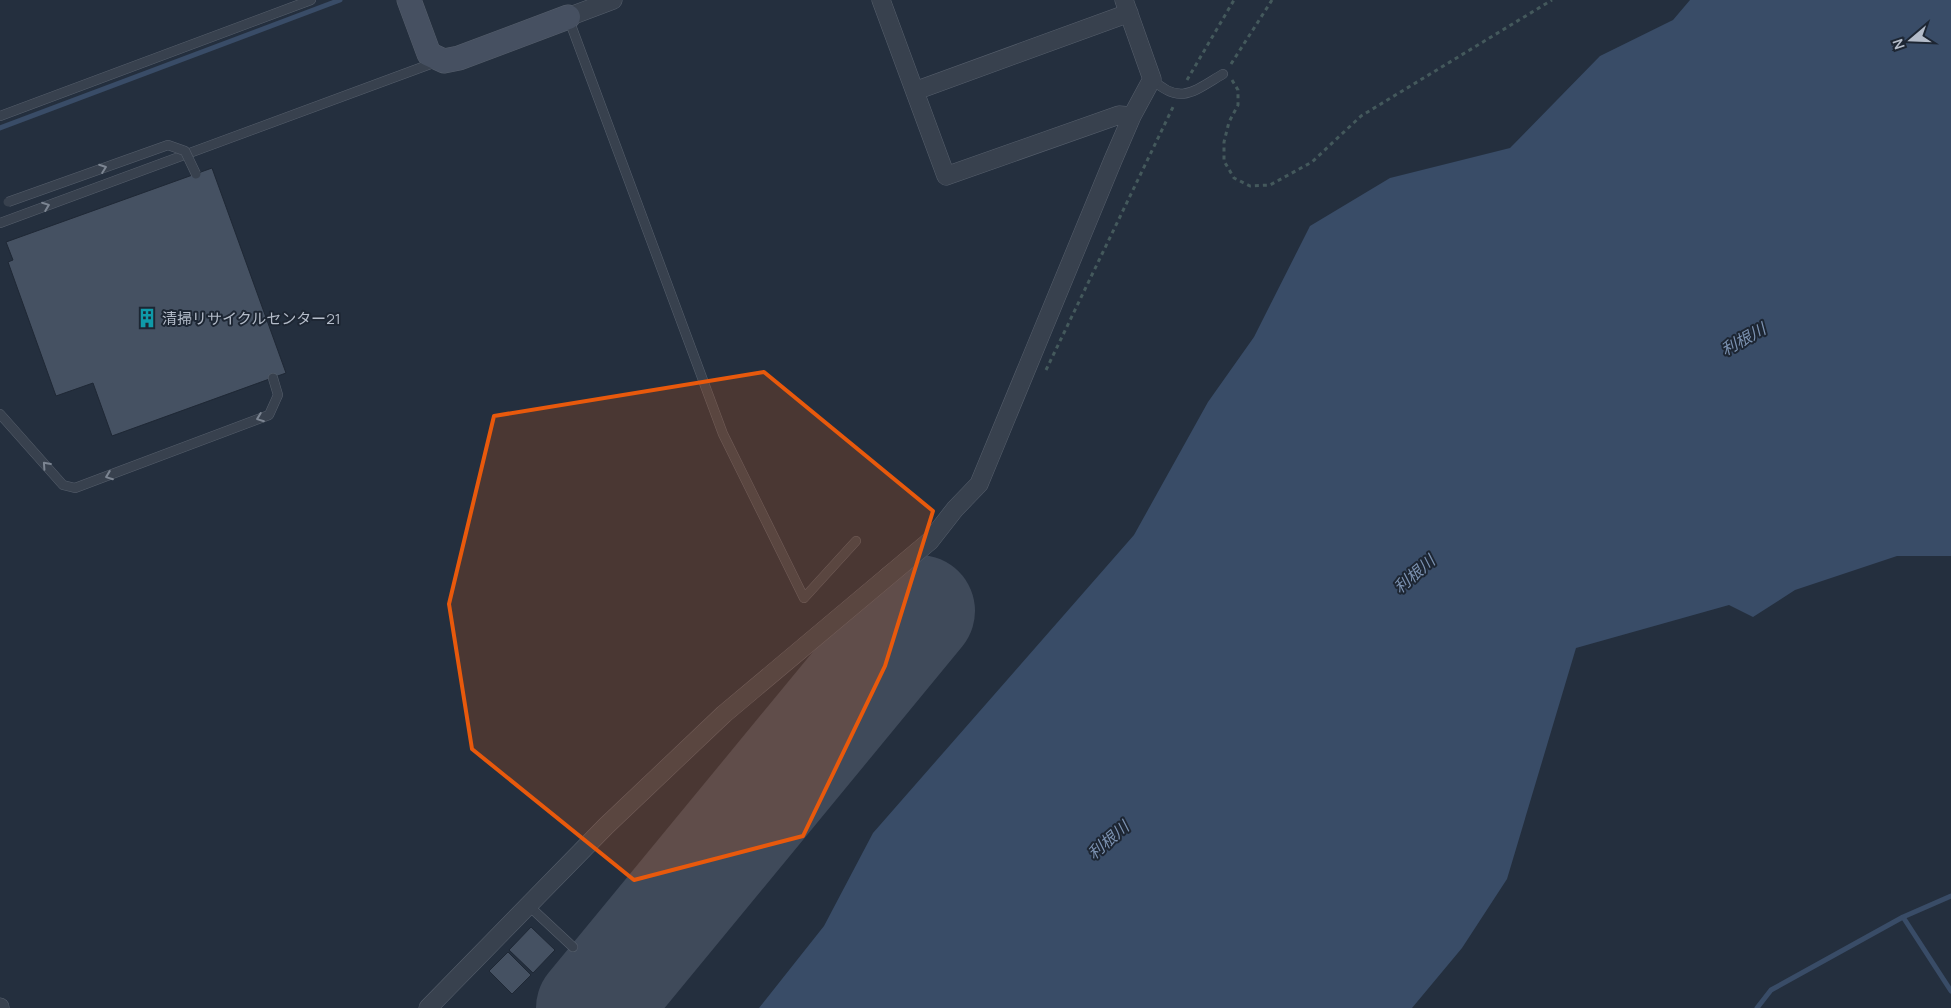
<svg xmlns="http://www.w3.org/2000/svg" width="1951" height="1008" font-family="Manrope,'Noto Sans JP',sans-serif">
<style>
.water{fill:#394c67}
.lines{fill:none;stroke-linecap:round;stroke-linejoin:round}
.stream{stroke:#394c67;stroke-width:5}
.runway{stroke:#3f4a5a;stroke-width:112}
.building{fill:#455162;stroke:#1f2835}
.lane-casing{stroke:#565f6c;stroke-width:10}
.street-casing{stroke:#565f6c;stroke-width:19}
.secondary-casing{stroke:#565f6c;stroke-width:25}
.path{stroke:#44595c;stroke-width:3;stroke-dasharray:4 4;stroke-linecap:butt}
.lane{stroke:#38414e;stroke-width:9}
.street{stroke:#38414e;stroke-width:18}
.secondary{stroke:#465061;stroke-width:24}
.lane-bridge-casing{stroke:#565f6c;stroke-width:10;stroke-linecap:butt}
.lane-bridge{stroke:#38414e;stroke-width:9}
.oneway{stroke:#7c8592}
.marked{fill:#e8590c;fill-opacity:0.2;stroke:#e8590c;stroke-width:4;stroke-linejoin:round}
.labels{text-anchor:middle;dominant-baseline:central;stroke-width:4;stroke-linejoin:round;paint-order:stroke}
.poi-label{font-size:15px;fill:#b4bcc9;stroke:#1d2633;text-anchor:start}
.water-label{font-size:16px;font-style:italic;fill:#7c92b1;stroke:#1d2633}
</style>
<rect width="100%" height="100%" fill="#242f3e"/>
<path class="water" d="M1690,0H1951V556H1897L1795,590L1753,617L1729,605L1576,648L1507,879L1462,948L1412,1008H759L824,926L873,833L1134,535L1208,402L1254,337L1310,226L1390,178L1510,148L1600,56L1673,20Z"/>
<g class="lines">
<path class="stream" d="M0,128L340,0
M1903,917L1951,991
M1757,1008L1771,990L1903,917L1951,896"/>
<path class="runway" d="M592,1008L919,611"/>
</g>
<path class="building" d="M212,168L286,373L112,436L93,383L56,396L8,262L13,260L6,242Z
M531,927L555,950L533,973L509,950Z
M508,952L531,975L512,994L489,971Z"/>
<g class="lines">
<defs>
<path id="lane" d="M568,17L723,434L804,598L856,541
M1152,79C1180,106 1194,91 1223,74
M0,116L311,0
M0,223L436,62
M0,414L63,485L75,488L269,415L278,395L273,378
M529,906L573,947"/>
<path id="street" d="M881,0L946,176L1119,115L1132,116
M568,17L613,0
M915,91L1129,13
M0,1007V1008
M428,1008L606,826L724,714L930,541L955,509L979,484L1113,160L1132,116L1152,79L1124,0"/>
<path id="secondary" d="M409,0L429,54L444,61L459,58L568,17"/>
</defs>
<use href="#lane" class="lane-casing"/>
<use href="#street" class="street-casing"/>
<use href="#secondary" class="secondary-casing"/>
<path class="path" d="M1231,64L1272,0
M1187,80L1234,0
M1232,80L1238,90V105L1229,122L1224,142V161L1234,178L1250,186L1270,185L1312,162L1361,116L1552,0
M1046,370L1174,105"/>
<use href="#lane" class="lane"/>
<use href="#street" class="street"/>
<use href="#secondary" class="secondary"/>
<defs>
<path id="lane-bridge" d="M8,202L168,145L185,151L196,174"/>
</defs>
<use href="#lane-bridge" class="lane-bridge-casing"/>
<use href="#lane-bridge" class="lane-bridge"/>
</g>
<defs><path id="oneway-chevron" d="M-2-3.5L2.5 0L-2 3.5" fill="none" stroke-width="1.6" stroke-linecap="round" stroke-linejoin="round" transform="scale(1.25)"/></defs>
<g class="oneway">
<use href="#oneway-chevron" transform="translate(103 168) rotate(-20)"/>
<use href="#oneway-chevron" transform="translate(46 206) rotate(-21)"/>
<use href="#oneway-chevron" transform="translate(260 418) rotate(159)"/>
<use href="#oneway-chevron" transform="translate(46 465) rotate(-132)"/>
<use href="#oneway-chevron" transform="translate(109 476) rotate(159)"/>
</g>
<path class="marked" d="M764,372L933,511L885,666L803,836L634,880L472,749L449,604L494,416Z"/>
<defs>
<symbol id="building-bare" viewBox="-9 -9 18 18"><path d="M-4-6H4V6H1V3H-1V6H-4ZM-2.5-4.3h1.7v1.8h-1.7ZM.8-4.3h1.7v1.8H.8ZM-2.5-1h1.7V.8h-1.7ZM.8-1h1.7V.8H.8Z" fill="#0f9aa8" stroke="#1d2633" stroke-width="2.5" paint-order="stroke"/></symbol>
</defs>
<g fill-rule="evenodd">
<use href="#building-bare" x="133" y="304" width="28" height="28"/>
</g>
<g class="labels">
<g class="poi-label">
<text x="162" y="318">清掃リサイクルセンター21</text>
</g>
<g class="water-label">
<text transform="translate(1743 339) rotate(-29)">利根川</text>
<text transform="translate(1414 574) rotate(-41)">利根川</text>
<text transform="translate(1108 840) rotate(-41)">利根川</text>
</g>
</g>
<g transform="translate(1911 40) rotate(251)" stroke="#1d2633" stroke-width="4" paint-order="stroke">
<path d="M0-4L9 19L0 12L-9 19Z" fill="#b4bcc9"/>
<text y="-8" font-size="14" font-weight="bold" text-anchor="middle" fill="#b4bcc9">N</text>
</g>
</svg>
